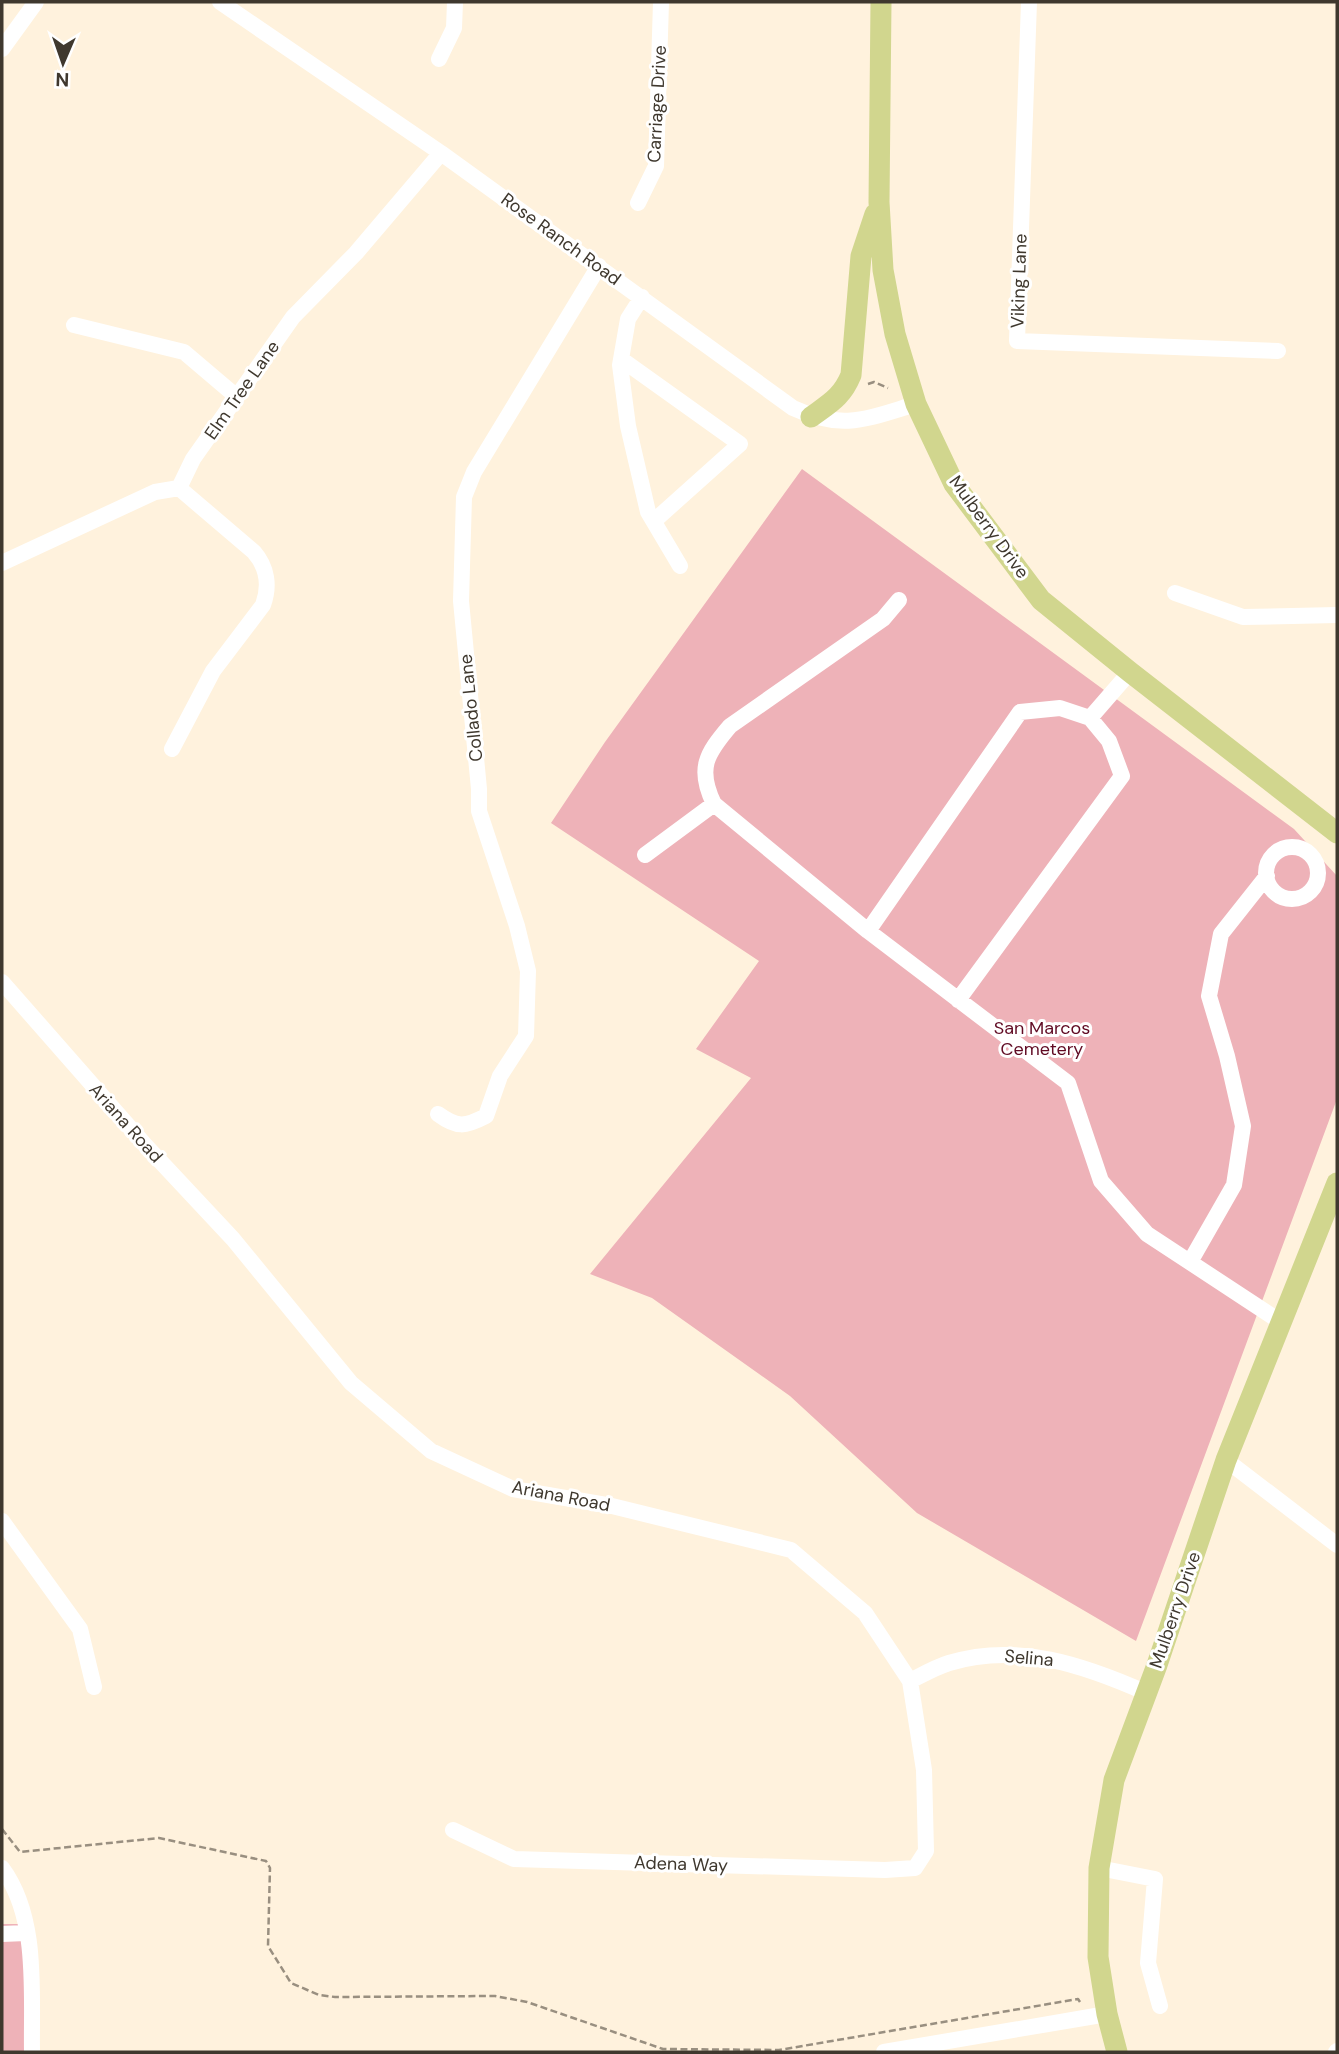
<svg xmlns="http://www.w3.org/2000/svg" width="1339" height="2054" font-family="'DM Sans',sans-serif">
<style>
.green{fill:#eeb2b8}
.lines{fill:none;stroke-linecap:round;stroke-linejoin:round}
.path{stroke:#998f80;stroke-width:2.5;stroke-dasharray:7 3.5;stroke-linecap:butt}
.minor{stroke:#fff;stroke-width:16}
.major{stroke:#d1d68e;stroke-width:21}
.labels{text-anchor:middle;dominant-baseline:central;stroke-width:6;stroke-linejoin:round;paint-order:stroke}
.street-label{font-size:18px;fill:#3f382e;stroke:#fff}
.park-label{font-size:18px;fill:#600a23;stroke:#fff}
</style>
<rect width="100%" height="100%" fill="#fff2dd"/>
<path class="green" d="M802,469L1294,829L1337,876V1099L1136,1641L917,1513L790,1396L652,1298L590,1274L751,1078L696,1049L759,961L551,823L605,742Z
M2,1924H26L28,2052H2Z"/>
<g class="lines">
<path class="path" d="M868,384L874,382L888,388
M2,1829L20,1852L159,1838L266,1861L270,1868L268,1946L291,1983L319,1995L335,1997L495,1996L527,2002L663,2049L779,2050L1078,1999L1080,2002"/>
<path class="minor" d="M220,2L441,153L793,408C843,431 866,419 916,404
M1029,2L1017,341L1278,351
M2,49L36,2
M439,59L454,28L455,2
M638,203L656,166L661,2
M642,297L628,319L620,365L628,426L648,512L680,566
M74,325L184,352L237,397
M621,359L740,444L654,521
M2,563L155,492L179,488L193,459L293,317L356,253L441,153
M1175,593L1243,617L1337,615
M899,600L883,619L730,726C706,754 697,769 714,804L868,931L1020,712L1060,708L1090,718L1130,672
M172,749L213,671L263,605C270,586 267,567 254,552L179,488
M1266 873a26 26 0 1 1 52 0a26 26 0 1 1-52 0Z
M645,855L714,804
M868,931L1068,1083L1101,1181L1147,1234L1281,1322
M2,982L146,1146L233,1239L351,1383L431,1451L513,1489L612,1506L791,1550L865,1613L910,1681L924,1770L926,1851L915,1868L885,1870L514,1859L453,1830
M958,1000L1122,776L1109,741L1090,718
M438,1114C457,1128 465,1127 486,1116L500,1076L526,1036L528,971L517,926L479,811V789L461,601L464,497L474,472L599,266
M1190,1262L1234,1185L1243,1126L1227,1056L1209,996L1221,934L1267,876
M1226,1460L1337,1545
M2,1521L80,1629L94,1687
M910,1681C922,1675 936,1667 949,1663C1017,1642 1084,1665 1147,1693
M2,1868C39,1918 31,1993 32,2052
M1099,1868L1155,1879L1148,1963L1160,2006
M2,1934L26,1933
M884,2052L1107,2014
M1336,2052L1337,2051"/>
<path class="major" d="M881,2L879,202L883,270L895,334L916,404L954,484L1041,600L1130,672L1337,833
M811,417C830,403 842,397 851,375L861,256L875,214
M1117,2052L1107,2014L1098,1957L1099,1868L1114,1780L1157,1665L1226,1460L1337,1183"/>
</g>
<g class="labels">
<g class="street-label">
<text transform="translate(657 104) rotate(-87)">Carriage Drive</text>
<text transform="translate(561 239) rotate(36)">Rose Ranch Road</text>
<text transform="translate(1019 281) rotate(-88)">Viking Lane</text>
<text transform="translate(242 390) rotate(-55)">Elm Tree Lane</text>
<text transform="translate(989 527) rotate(54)">Mulberry Drive</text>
<text transform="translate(471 708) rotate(-96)">Collado Lane</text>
<text transform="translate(126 1123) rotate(48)">Ariana Road</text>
<text transform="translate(561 1496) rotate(11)">Ariana Road</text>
<text transform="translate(1175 1610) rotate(-71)">Mulberry Drive</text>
<text transform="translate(1029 1658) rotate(5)">Selina</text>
<text transform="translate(681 1864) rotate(2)">Adena Way</text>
</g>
<g class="park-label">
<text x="1042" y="1028">San Marcos<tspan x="1042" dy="21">Cemetery</tspan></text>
</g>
</g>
<rect width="1339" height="2054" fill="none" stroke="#3f382e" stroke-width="7"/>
<g transform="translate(63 63) rotate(182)" stroke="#ffffff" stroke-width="5" paint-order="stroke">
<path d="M0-5L12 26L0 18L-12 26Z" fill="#3f382e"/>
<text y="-10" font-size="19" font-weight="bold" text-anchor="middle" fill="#3f382e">N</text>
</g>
</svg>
